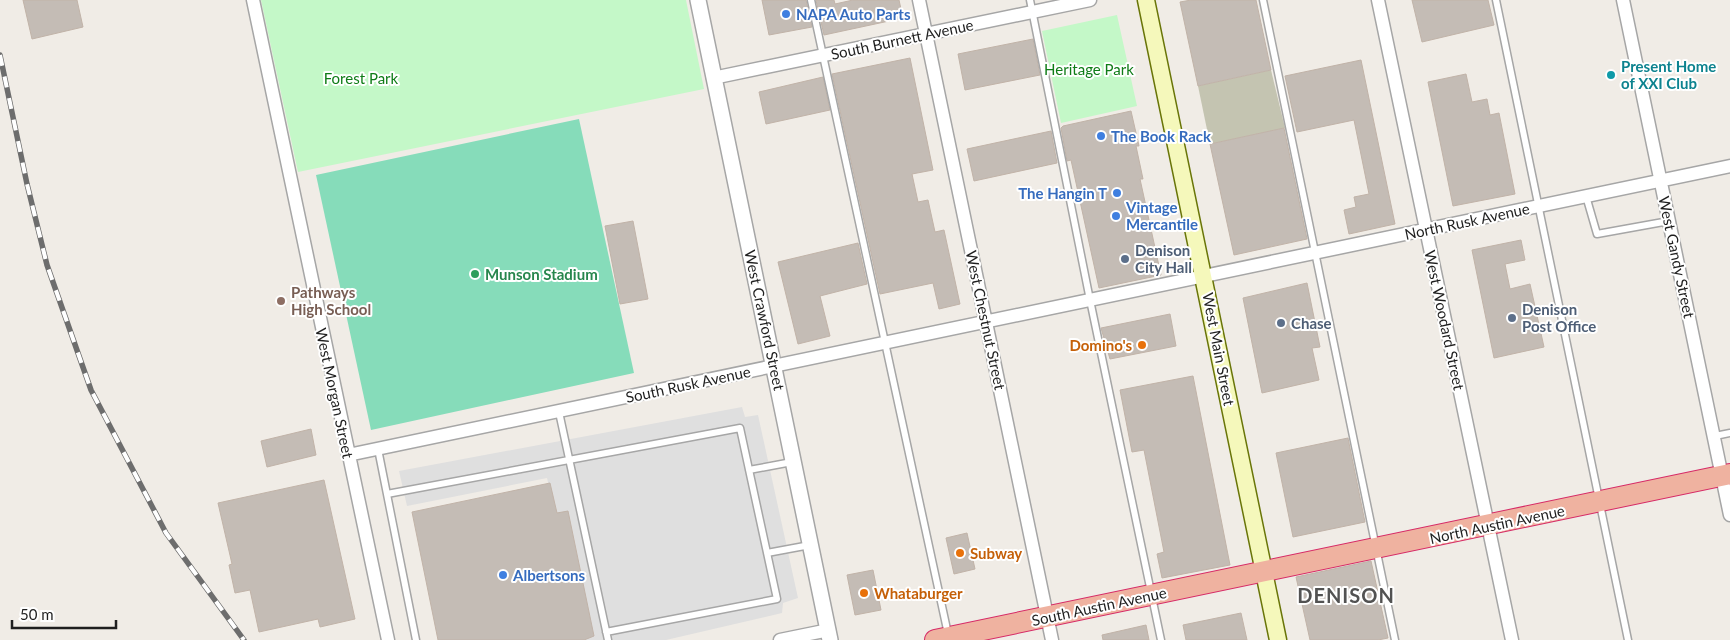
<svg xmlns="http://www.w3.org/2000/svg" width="1730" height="640" font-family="Lato,sans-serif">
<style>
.construction{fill:#c4c4b1}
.park{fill:#c4f8c8}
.pitch{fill:#86dcba}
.parking{fill:#dfdfdf}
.building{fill:#c4bcb5;stroke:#c1b3a8}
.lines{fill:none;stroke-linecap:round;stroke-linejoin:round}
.service-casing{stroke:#a6a6a6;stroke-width:9}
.minor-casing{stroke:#a6a6a6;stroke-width:15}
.tertiary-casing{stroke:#a6a6a6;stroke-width:18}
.secondary-casing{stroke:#697508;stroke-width:19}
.trunk-casing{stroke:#d62a66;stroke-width:22}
.service{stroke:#fff;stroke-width:6}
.minor{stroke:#fff;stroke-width:12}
.tertiary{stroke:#fff;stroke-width:15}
.secondary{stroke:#f5f8bb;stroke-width:16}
.trunk{stroke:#efb2a0;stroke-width:20}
.rail-casing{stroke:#6d6d6d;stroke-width:5.5}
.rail{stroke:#fff;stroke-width:4;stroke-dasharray:11;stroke-linecap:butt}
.shop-dot{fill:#3f7fe0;stroke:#fff;stroke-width:2}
.culture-dot{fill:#0f9aa8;stroke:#fff;stroke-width:2}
.service-dot{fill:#5c6f8a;stroke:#fff;stroke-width:2}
.leisure-dot{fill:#2e9e5b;stroke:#fff;stroke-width:2}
.education-dot{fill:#8d6e63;stroke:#fff;stroke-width:2}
.food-dot{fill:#e8710a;stroke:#fff;stroke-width:2}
.labels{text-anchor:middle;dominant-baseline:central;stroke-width:4;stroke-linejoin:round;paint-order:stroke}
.shop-label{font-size:15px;font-weight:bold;fill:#366cbe;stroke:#fff;text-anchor:start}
.street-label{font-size:15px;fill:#1f1f1f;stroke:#fff}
.culture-label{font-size:15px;font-weight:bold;fill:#0d838f;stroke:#fff;text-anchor:start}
.park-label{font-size:15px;fill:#0f7c17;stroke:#fff}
.service-label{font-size:15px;font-weight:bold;fill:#4e5e75;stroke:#fff;text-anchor:start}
.leisure-label{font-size:15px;font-weight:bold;fill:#27864d;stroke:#fff;text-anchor:start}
.education-label{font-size:15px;font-weight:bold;fill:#785e54;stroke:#fff;text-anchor:start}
.food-label{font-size:15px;font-weight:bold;fill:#c56008;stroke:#fff;text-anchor:start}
.district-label{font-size:20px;font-weight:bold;letter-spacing:1px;fill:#525252;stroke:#fff}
</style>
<rect width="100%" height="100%" fill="#f0ece6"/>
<path class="construction" d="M1271,70L1285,128L1210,144L1198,86Z"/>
<path class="park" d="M261,0H686L704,89L298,172Z
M1117,15L1137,106L1061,123L1042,31Z"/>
<path class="pitch" d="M579,119L634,373L371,430L316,175Z"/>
<path class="parking" d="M742,407L745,417L758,415L798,598L783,603L782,613L666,640H584L547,478L407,506L399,471Z"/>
<path class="building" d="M23,0H77L83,27L32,39Z
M762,0H806L812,27L769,35Z
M816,0H834L835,4L853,0H899L903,18L824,35Z
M1191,0H1256L1271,70L1198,86L1180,2Z
M1412,0H1488L1494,25L1422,42Z
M1033,39L1040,75L965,90L958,54Z
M910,58L933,170L912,174L918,202L928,200L935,232L944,230L960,304L939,309L933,283L880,294L832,74Z
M1361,60L1395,224L1349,234L1344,210L1356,207L1354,197L1369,194L1354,120L1297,132L1285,76Z
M1466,74L1472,102L1487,99L1490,115L1499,113L1515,194L1453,206L1428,82Z
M823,77L830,110L766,124L759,92Z
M1131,111L1139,146H1136L1143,179H1140L1161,275L1099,288L1071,160L1067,161L1061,128L1063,126Z
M1284,128L1307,239L1234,255L1210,144Z
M1051,131L1057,163L974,181L967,149Z
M633,221L648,299L620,304L605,226Z
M1521,240L1525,260L1505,264L1510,289L1530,284L1544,347L1494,358L1472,250Z
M858,243L867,284L820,296L830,336L798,344L778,262Z
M1307,283L1320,347L1312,348L1319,380L1262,393L1243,298Z
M1170,314L1176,346L1110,359L1101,328Z
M1193,376L1230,565L1162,578L1157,554L1164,552L1144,450L1132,452L1120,390Z
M311,429L316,455L267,467L261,441Z
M1348,438L1365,522L1293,537L1276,453Z
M324,480L355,619L320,627L318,619L259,632L250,590L235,593L229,565L232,564L218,503Z
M550,483L557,513L568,511L594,636L584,640H438L412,512Z
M967,533L975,569L954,574L946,538Z
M1371,561L1388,638L1378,640H1310L1296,577Z
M873,570L881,610L855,615L847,575Z
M1241,613L1247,640H1186L1183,625Z
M1146,625L1149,640H1103L1102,635Z"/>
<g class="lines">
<defs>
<path id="service" d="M811,0L948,634
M1030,0L1090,300L1161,640
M1263,0L1395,640
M1496,0L1628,640
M1586,196L1597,234L1669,221
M559,412L608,640
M1715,436L1730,433
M378,449L416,640
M749,470L792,462
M387,494L740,428L777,599L606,632
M767,553L810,545"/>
<path id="minor" d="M253,0L388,640
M919,0L1052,640
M1378,0L1512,640
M1623,0L1730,515
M713,78L1090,0
M348,455L1730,166
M780,640L829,630"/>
<path id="tertiary" d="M698,0L830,640"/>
<path id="secondary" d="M1146,0L1278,640"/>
<path id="trunk" d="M935,640L1730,474"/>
</defs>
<use href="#service" class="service-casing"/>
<use href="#minor" class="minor-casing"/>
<use href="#tertiary" class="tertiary-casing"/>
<use href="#secondary" class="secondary-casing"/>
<use href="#trunk" class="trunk-casing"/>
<use href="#service" class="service"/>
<use href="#minor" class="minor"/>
<use href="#tertiary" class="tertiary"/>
<use href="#secondary" class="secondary"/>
<use href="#trunk" class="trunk"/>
<defs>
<path id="rail" d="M0,55L27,184L47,265L91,390L166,533L244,640"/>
</defs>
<use href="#rail" class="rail-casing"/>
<use href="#rail" class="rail"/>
</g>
<g class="shop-dot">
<circle cx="786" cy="14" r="5"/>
<circle cx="1101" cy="136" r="5"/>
<circle cx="1117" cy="193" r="5"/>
<circle cx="1116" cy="216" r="5"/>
<circle cx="503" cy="575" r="5"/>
</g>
<circle class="culture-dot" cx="1611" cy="75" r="5"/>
<g class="service-dot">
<circle cx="1125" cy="259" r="5"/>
<circle cx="1512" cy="318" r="5"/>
<circle cx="1281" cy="323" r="5"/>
</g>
<circle class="leisure-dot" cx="475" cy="274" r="5"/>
<circle class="education-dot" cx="281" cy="301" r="5"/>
<g class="food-dot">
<circle cx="1142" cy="345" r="5"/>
<circle cx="960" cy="553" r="5"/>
<circle cx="864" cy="593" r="5"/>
</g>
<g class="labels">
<g class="shop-label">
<text x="796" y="14">NAPA Auto Parts</text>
<text x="1111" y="136">The Book Rack</text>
<text x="1107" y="193" text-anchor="end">The Hangin T</text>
<text x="1126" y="207">Vintage<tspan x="1126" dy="17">Mercantile</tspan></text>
<text x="513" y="575">Albertsons</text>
</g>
<g class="street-label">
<text transform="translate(902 39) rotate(-12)">South Burnett Avenue</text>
<text transform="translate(1467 221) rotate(-12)">North Rusk Avenue</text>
<text transform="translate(1677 257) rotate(78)">West Gandy Street</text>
<text transform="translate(765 320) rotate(78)">West Crawford Street</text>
<text transform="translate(986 320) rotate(78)">West Chestnut Street</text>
<text transform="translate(1445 320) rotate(78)">West Woodard Street</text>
<text transform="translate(1219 349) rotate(79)">West Main Street</text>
<text transform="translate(688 384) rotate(-12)">South Rusk Avenue</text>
<text transform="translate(335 393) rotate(78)">West Morgan Street</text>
<text transform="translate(1497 524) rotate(-12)">North Austin Avenue</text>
<text transform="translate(1099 606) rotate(-12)">South Austin Avenue</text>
</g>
<g class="culture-label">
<text x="1621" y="66">Present Home<tspan x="1621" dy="17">of XXI Club</tspan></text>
</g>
<g class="park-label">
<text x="1089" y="69">Heritage Park</text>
<text x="361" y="78">Forest Park</text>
</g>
<g class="service-label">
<text x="1135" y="250">Denison<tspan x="1135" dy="17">City Hall</tspan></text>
<text x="1522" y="309">Denison<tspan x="1522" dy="17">Post Office</tspan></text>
<text x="1291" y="323">Chase</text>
</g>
<g class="leisure-label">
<text x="485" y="274">Munson Stadium</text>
</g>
<g class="education-label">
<text x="291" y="292">Pathways<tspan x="291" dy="17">High School</tspan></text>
</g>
<g class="food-label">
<text x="1132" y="345" text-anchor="end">Domino's</text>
<text x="970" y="553">Subway</text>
<text x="874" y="593">Whataburger</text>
</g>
<g class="district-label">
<text x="1346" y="595">DENISON</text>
</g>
</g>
<path d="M12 620v8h104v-8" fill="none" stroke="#1f1f1f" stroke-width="2.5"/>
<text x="20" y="620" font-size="15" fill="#1f1f1f" stroke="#ffffff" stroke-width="4" paint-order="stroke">50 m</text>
</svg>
